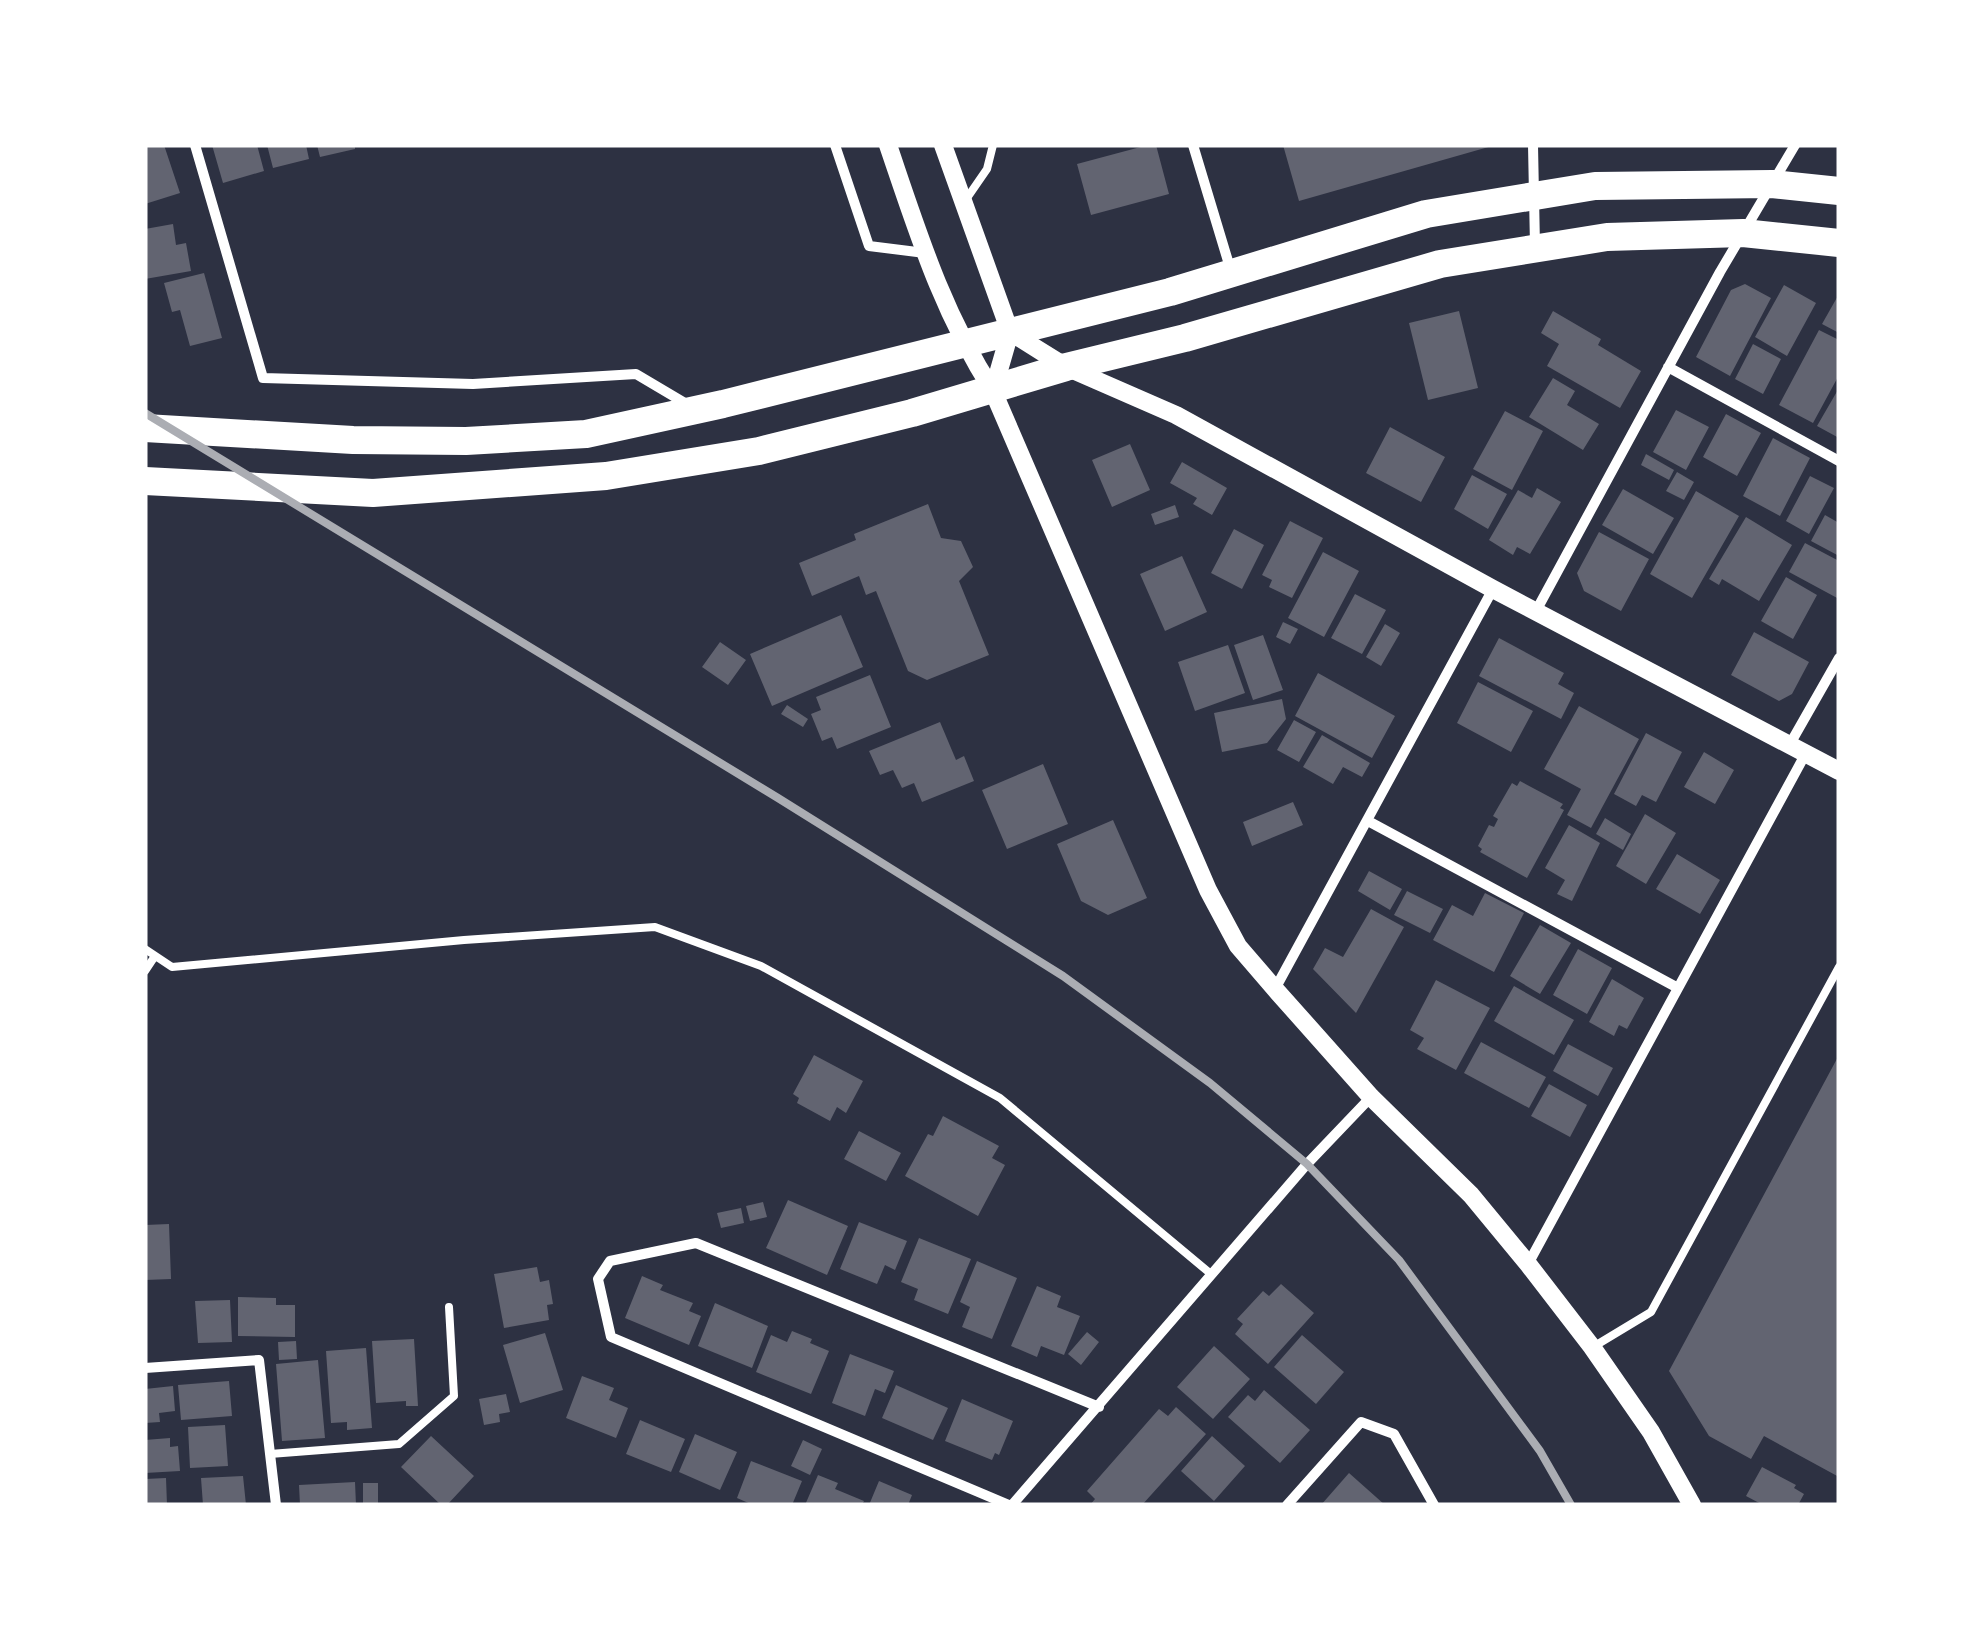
<svg xmlns="http://www.w3.org/2000/svg" width="1984" height="1650" font-family="'Open Sans',sans-serif">
<style>
.building{fill:#626471}
.lines{fill:none;stroke-linecap:round;stroke-linejoin:round}
.service{stroke:#fff;stroke-width:8}
.minor{stroke:#fff;stroke-width:10}
.tertiary{stroke:#fff;stroke-width:18}
.trunk{stroke:#fff;stroke-width:28}
.rail{stroke:#abadb3;stroke-width:8}
</style>
<rect width="100%" height="100%" fill="#2d3142"/>
<path class="building" d="M149,145H164L180,193L145,204V146Z
M212,145H257L264,171L223,183Z
M267,145H306L309,159L273,168Z
M317,145H355V149L320,157Z
M1148,145H1156L1169,194L1091,215L1077,164Z
M1283,145H1492V146L1299,201Z
M173,224L176,245L186,243L191,271L145,279V229Z
M204,273L222,338L190,346L180,310L172,312L164,283Z
M1745,284L1771,298L1730,376L1696,357L1731,290Z
M1784,285L1816,303L1787,356L1755,337Z
M1839,294V333L1822,324Z
M1459,311L1478,388L1428,400L1409,323Z
M1553,311L1601,339L1598,345L1641,371L1620,408L1547,366L1559,344L1541,333Z
M1819,330L1839,340V375L1813,423L1779,405Z
M1753,344L1781,359L1763,394L1735,379Z
M1553,378L1575,391L1567,405L1599,424L1583,450L1529,417Z
M1839,388V438L1817,426Z
M1676,410L1709,427L1686,470L1653,452Z
M1505,411L1543,431L1512,490L1473,469Z
M1726,414L1761,433L1737,476L1703,457Z
M1390,427L1445,457L1421,502L1366,473Z
M1773,438L1810,458L1780,516L1743,496Z
M1130,444L1150,490L1112,507L1092,460Z
M1646,454L1674,470L1669,480L1641,465Z
M1182,462L1227,488L1212,515L1193,504L1197,498L1170,483Z
M1677,472L1694,482L1684,500L1666,491Z
M1472,475L1507,494L1488,529L1454,509Z
M1810,476L1834,488L1809,534L1786,521Z
M1537,488L1561,502L1530,554L1517,547L1513,555L1489,540L1518,490L1532,498Z
M1623,489L1674,518L1653,554L1602,525Z
M1696,491L1739,516L1692,598L1650,574Z
M928,504L941,538L961,541L973,567L959,581L989,655L927,680L908,671L876,591L866,595L859,576L812,596L799,563L856,540L854,534Z
M1175,505L1179,517L1155,525L1151,514Z
M1825,515L1839,523V556L1811,541Z
M1746,517L1792,545L1759,601L1722,579L1719,585L1709,579Z
M1290,521L1323,538L1292,598L1269,587L1272,580L1262,575Z
M1234,529L1264,545L1242,589L1211,573Z
M1599,532L1649,559L1621,611L1584,591L1577,573Z
M1805,543L1839,561V599L1789,572Z
M1323,552L1359,571L1324,637L1288,618Z
M1182,556L1207,612L1165,631L1140,574Z
M1786,577L1817,595L1793,639L1761,621Z
M1355,594L1386,610L1362,654L1331,638Z
M841,615L863,667L772,706L750,654Z
M1283,622L1298,629L1290,644L1276,637Z
M1385,624L1400,633L1381,666L1366,657Z
M1754,632L1809,662L1792,694L1779,701L1731,675Z
M1263,635L1283,690L1253,700L1234,645Z
M1499,638L1564,673L1558,684L1574,693L1561,719L1479,676Z
M720,642L746,660L728,685L702,667Z
M1228,645L1245,693L1195,711L1178,662Z
M1318,673L1395,716L1372,758L1295,716Z
M870,675L891,727L837,749L832,737L822,741L811,714L821,710L816,697Z
M1478,682L1533,711L1511,752L1457,723Z
M1282,699L1286,719L1267,743L1222,752L1214,713Z
M787,705L808,719L803,727L781,714Z
M1579,706L1639,739L1591,828L1567,815L1581,789L1544,769Z
M1294,720L1316,732L1299,762L1277,750Z
M940,722L956,760L964,756L974,781L922,802L914,783L902,788L893,770L880,775L869,751Z
M1646,733L1682,752L1656,802L1642,795L1636,806L1614,794Z
M1322,735L1370,763L1362,777L1343,767L1333,784L1303,767Z
M1704,752L1734,770L1715,804L1684,787Z
M1043,764L1068,824L1007,849L982,790Z
M1520,781L1563,804L1560,808L1564,810L1527,878L1480,852L1482,849L1478,846L1489,825L1494,827L1498,819L1493,816L1512,783L1517,786Z
M1293,802L1303,825L1252,846L1243,822Z
M1645,814L1676,833L1646,884L1616,866Z
M1605,818L1631,834L1623,850L1596,834Z
M1113,820L1147,898L1108,915L1081,901L1057,844Z
M1569,825L1600,843L1572,901L1557,894L1565,880L1545,868Z
M1677,854L1720,880L1700,914L1656,889Z
M1369,871L1402,889L1390,910L1358,891Z
M1407,891L1443,909L1430,933L1394,915Z
M1485,893L1524,913L1494,972L1433,940L1452,905L1473,916Z
M1371,909L1404,927L1356,1013L1313,969L1325,948L1343,957Z
M1540,925L1571,943L1540,994L1510,976Z
M1578,949L1612,968L1587,1014L1553,995Z
M1612,979L1644,998L1627,1029L1619,1025L1614,1036L1589,1022Z
M1436,980L1490,1008L1456,1070L1417,1049L1424,1038L1410,1030Z
M1514,986L1574,1020L1554,1055L1494,1021Z
M1481,1042L1546,1077L1529,1108L1464,1073Z
M1568,1044L1613,1068L1598,1096L1553,1071Z
M814,1055L863,1081L846,1113L837,1107L830,1121L797,1103L799,1098L793,1094Z
M1839,1055V1477L1764,1436L1751,1459L1709,1436L1669,1371Z
M1549,1084L1587,1105L1570,1137L1531,1116Z
M943,1116L999,1146L992,1158L1005,1165L978,1216L905,1176L928,1134L933,1136Z
M859,1131L901,1153L886,1181L844,1159Z
M788,1200L848,1226L827,1275L766,1248Z
M763,1202L767,1217L750,1221L746,1206Z
M741,1208L744,1223L721,1228L717,1213Z
M859,1222L907,1241L895,1270L885,1265L877,1284L840,1269Z
M169,1224L171,1279L145,1280V1225Z
M919,1238L971,1259L948,1314L914,1300L918,1289L901,1282Z
M977,1261L1017,1278L992,1339L962,1327L970,1307L960,1302Z
M537,1267L540,1282L549,1280L553,1304L547,1305L549,1320L504,1328L494,1274Z
M642,1276L663,1285L660,1290L693,1303L689,1311L701,1316L689,1345L625,1318Z
M1281,1284L1314,1313L1268,1364L1235,1334L1243,1324L1237,1319L1263,1291L1269,1296Z
M1037,1286L1061,1296L1057,1307L1080,1316L1064,1355L1041,1346L1037,1357L1011,1346Z
M238,1297L276,1298V1305H295V1337L238,1336Z
M230,1300L232,1342L198,1343L195,1301Z
M715,1303L768,1326L752,1368L698,1346Z
M792,1331L812,1339L810,1343L829,1351L811,1394L756,1372L771,1335L787,1342Z
M1087,1332L1099,1342L1081,1365L1068,1354Z
M545,1333L563,1390L520,1403L503,1345Z
M1302,1335L1344,1372L1316,1404L1274,1367Z
M414,1339L418,1406H406V1401L376,1403L372,1341Z
M296,1341L297,1359L279,1360L278,1342Z
M1214,1346L1250,1379L1213,1419L1177,1387Z
M366,1348L372,1428L347,1430V1422L331,1423L326,1351Z
M850,1354L894,1371L885,1393L875,1389L865,1416L832,1403Z
M318,1360L325,1438L282,1441L276,1364Z
M582,1376L614,1388L609,1400L628,1408L616,1438L566,1418Z
M229,1381L232,1416L181,1420L178,1385Z
M896,1385L948,1408L933,1440L882,1418Z
M173,1386L175,1411L159,1413L160,1422L145,1423V1389Z
M1264,1390L1310,1430L1280,1463L1228,1417L1248,1395L1255,1401Z
M506,1394L510,1412L499,1414L500,1422L484,1425L479,1399Z
M962,1399L1013,1421L999,1455L995,1453L992,1460L945,1441Z
M1176,1407L1206,1434L1142,1505H1090L1095,1499L1087,1491L1159,1409L1168,1416Z
M640,1420L685,1439L671,1472L626,1454Z
M225,1425L228,1466L190,1468L188,1427Z
M695,1434L737,1452L720,1490L679,1472Z
M431,1436L474,1476L447,1505H441L401,1467Z
M1212,1436L1245,1466L1214,1501L1181,1471Z
M170,1438V1447L178,1446L180,1471L145,1473V1440Z
M803,1440L822,1449L810,1475L791,1466Z
M751,1461L802,1481L792,1505H753L737,1498Z
M1762,1467L1796,1485L1794,1488L1804,1494L1798,1505H1763L1746,1496Z
M1349,1473L1385,1505H1321Z
M818,1475L838,1483L835,1489L864,1501L862,1505H805Z
M243,1476L246,1505H203L201,1478Z
M166,1478L167,1505H145V1479Z
M879,1481L912,1495L908,1505H869Z
M355,1482L356,1505H300L299,1485Z
M363,1483H378V1505H363Z"/>
<g class="lines">
<path class="service" d="M967,198L987,169L993,145
M145,949L172,967L464,940L655,927L761,966L1000,1098L1211,1274
M145,971L155,956
M1593,1347L1651,1312L1839,967
M270,1454L399,1444L454,1396L449,1307"/>
<path class="minor" d="M195,145L263,378L473,384L636,374L690,406
M835,145L869,246L925,253
M1193,145L1231,271
M1533,145L1535,246
M1668,367L1839,461
M1536,611L1720,272L1795,145
M1790,744L1839,658
M1368,821L1678,988
M1275,989L1493,589
M1528,1264L1806,753
M145,1368L259,1360L276,1505
M1009,1505L611,1337L598,1279L610,1261L696,1243L1099,1407
M1012,1505L1307,1164L1371,1097
M1287,1505L1361,1422L1394,1434L1434,1505"/>
<path class="tertiary" d="M888,145C918,233 942,312 993,391L1208,890L1238,946L1275,989L1371,1097L1471,1195L1528,1264L1592,1347L1651,1432L1692,1505
M943,145L1010,332
M1010,332L1066,367L1176,415L1493,589L1839,771
M993,391L1010,332"/>
<path class="trunk" d="M145,428L353,440L466,441L586,434L723,404L1170,292L1426,214L1595,186L1772,184L1839,191
M145,481L373,493L606,476L759,451L912,413L1066,367L1185,338L1440,264L1607,237L1743,233L1839,243"/>
<path class="rail" d="M145,413L778,798L1063,976L1210,1083L1307,1164L1399,1260L1540,1451L1571,1505"/>
</g>
<rect width="1984" height="1650" fill="none" stroke="#ffffff" stroke-width="295"/>
</svg>
